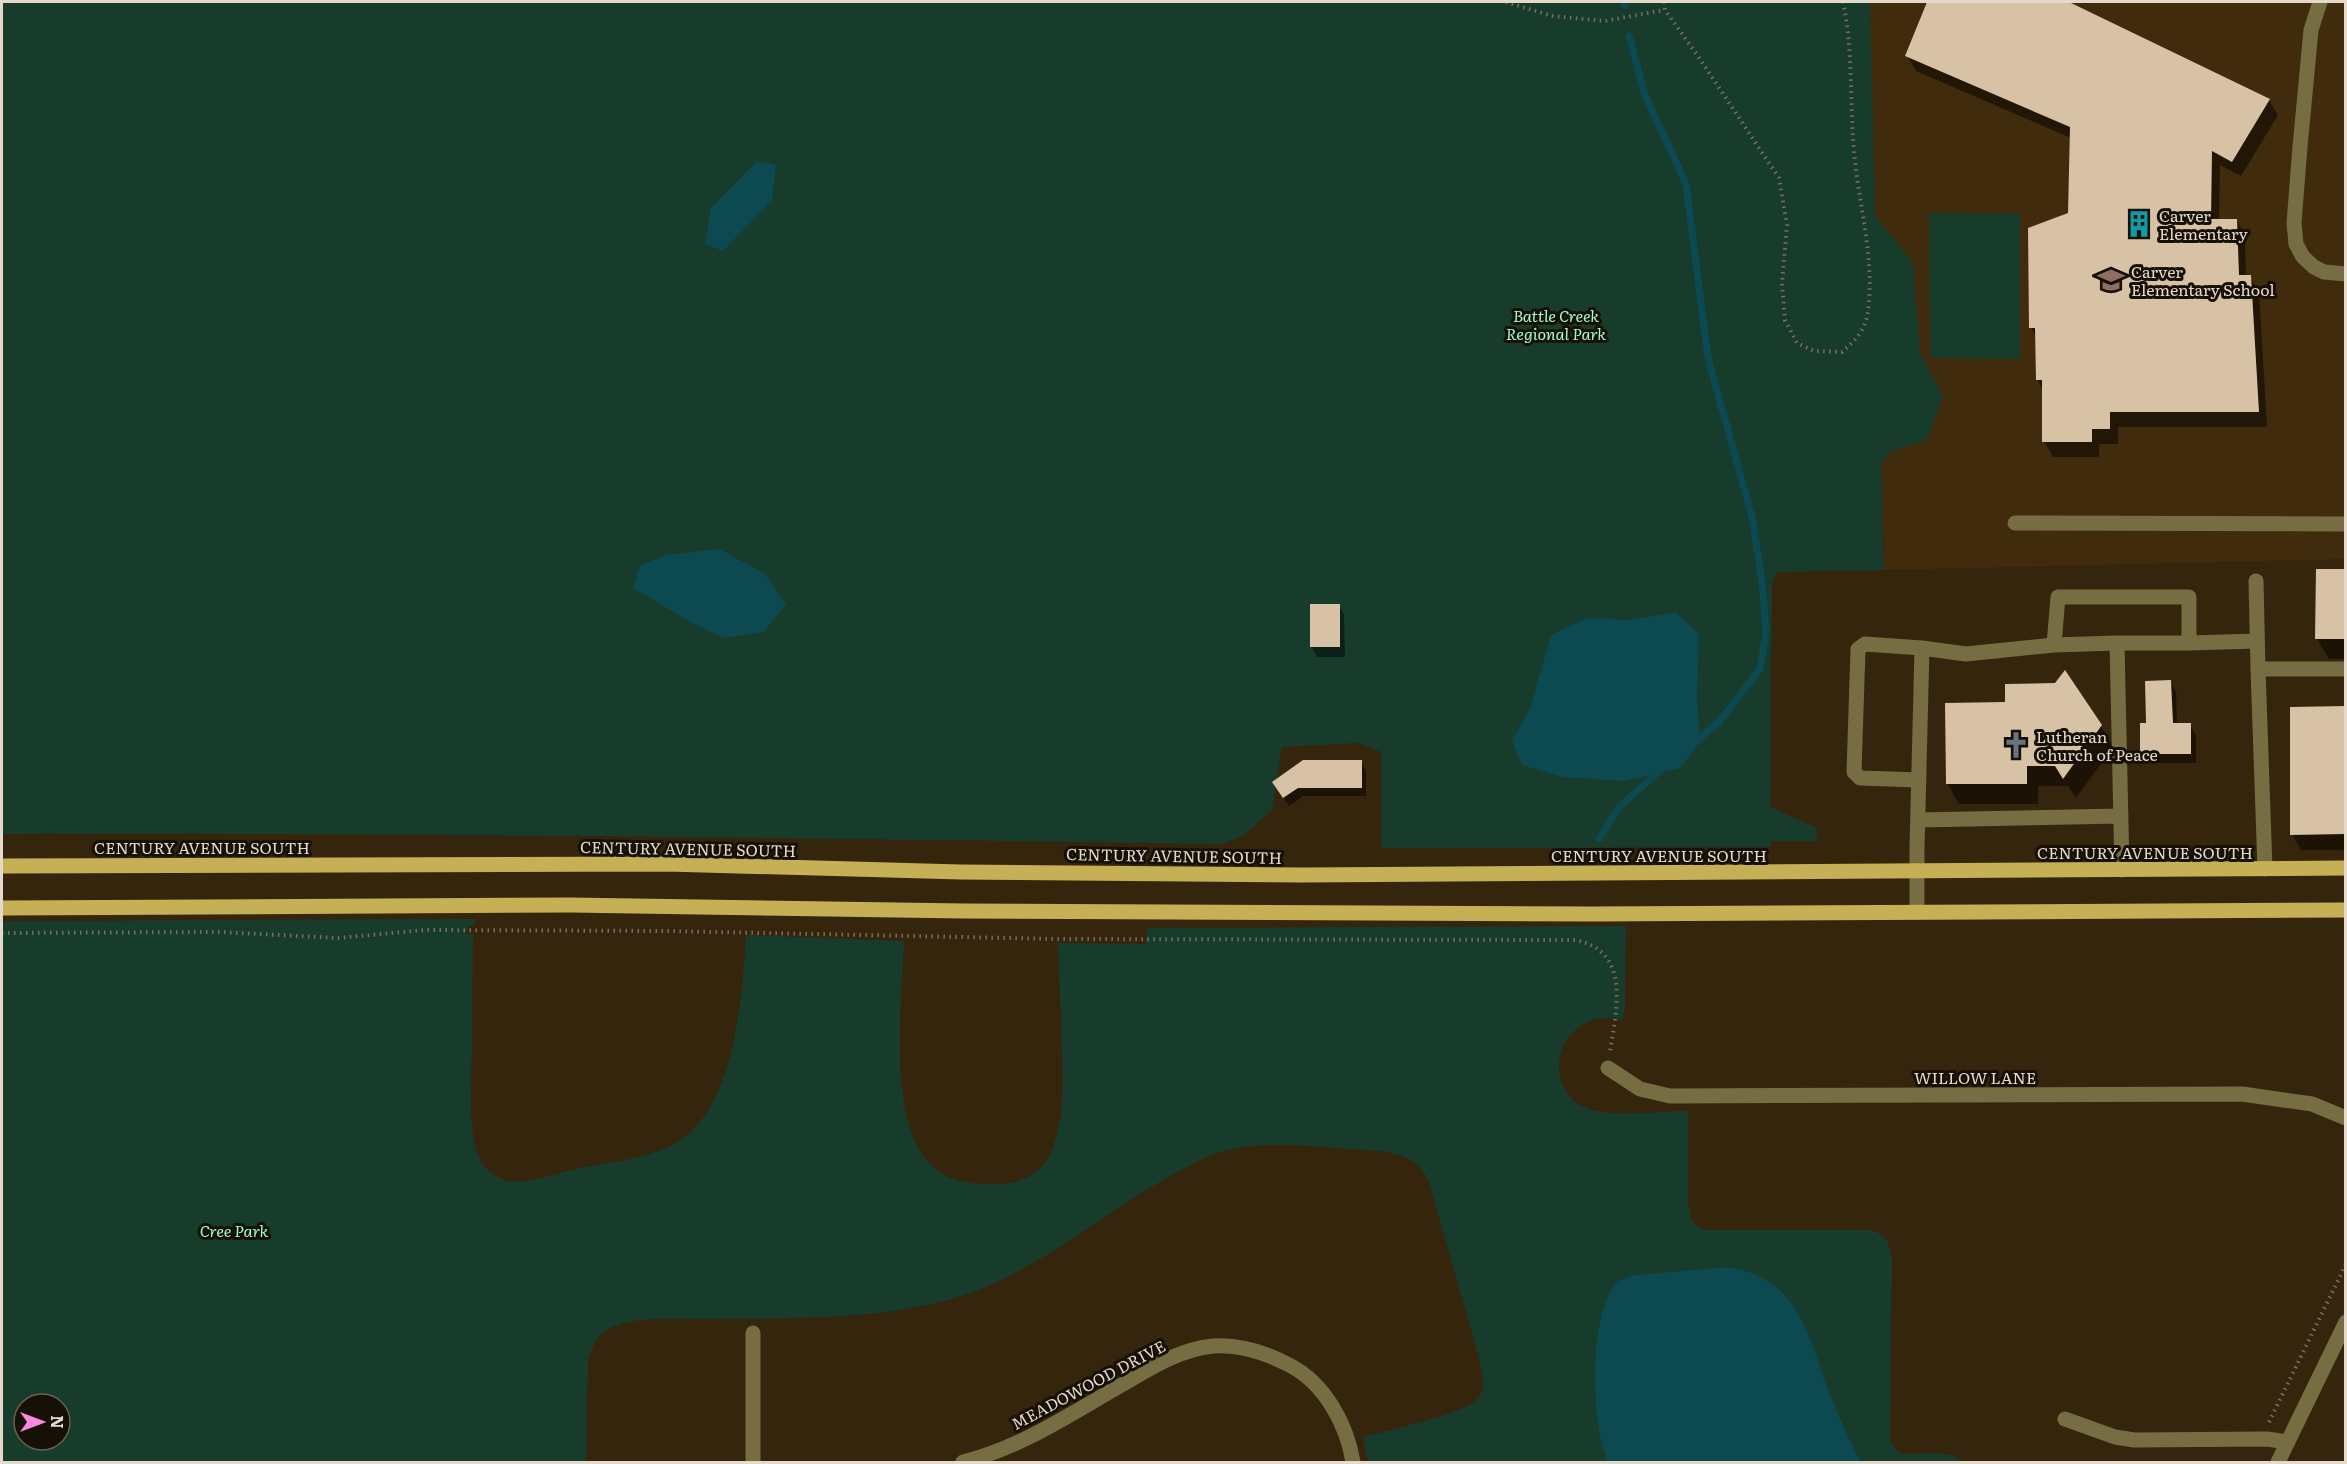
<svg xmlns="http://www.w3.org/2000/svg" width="2347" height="1464" font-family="Literata,serif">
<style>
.built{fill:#402b0c}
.green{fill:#173c2c;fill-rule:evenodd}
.water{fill:#0d4951}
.shadow{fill:#0007}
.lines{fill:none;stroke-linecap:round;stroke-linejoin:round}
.stream{stroke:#0d4951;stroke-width:7}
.building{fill:#d7c2a6}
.path{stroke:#7d6e5b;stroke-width:4;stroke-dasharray:1.5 4.5;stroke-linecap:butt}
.minor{stroke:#776d43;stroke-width:15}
.major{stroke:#c6b056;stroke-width:15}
.labels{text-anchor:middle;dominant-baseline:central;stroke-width:6;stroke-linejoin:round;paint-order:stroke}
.poi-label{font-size:16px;fill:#e4d9cb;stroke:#171006;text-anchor:start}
.park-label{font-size:16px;font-style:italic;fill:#a1fbd1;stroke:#171006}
.street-label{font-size:16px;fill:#e4d9cb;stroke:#171006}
</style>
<rect width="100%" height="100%" fill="#36250d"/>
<path class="built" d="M1870,2H2345V559L1884,570Z"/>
<path class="green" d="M2,2H1870L1875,216L1913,262L1920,353L1943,396L1927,440L1890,452L1881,463L1884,570L1777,572L1772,583L1770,807L1815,827L1818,841H1771L1770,847L1381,848V752L1358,743L1282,747L1272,810L1243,836L1222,844C815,838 408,833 2,834ZM757,161L772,201L723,251L739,180Z
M1929,213L2020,214V359L1930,358Z
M475,919L474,926H467V934H473L471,1111C473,1145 475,1175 514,1182C536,1182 567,1170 590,1166C617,1161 645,1158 670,1146C735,1116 742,998 746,935L904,941C902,999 887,1118 929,1163C946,1182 977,1186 1001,1184C1025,1182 1045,1171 1053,1147C1065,1116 1062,1080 1062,1048C1061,1013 1059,978 1058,943L1146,944L1147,928L1626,926L1625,1009L1622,1020C1558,1004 1534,1093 1592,1110C1614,1117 1664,1111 1688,1111V1204L1692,1221L1703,1230H1869C1885,1233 1889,1242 1892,1257L1890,1441L1896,1450L1900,1453C1919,1457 1949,1447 1962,1462H1368L1363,1437C1385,1431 1467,1413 1478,1399C1487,1389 1481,1369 1479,1358L1428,1179C1413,1150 1381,1151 1352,1149C1308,1146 1258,1139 1215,1154C1195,1161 1177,1173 1158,1183C1096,1219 1041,1267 973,1292C895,1321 793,1318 710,1319C680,1320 643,1315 615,1326C599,1331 592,1346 588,1361L586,1462H2V921ZM24,1404H60V1440H24Z"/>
<path class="water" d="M757,161L776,165L772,201L723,251L705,244L711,208Z
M719,549L764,573L786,604L764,632L723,638L689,621L633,588L640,565L667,555Z
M1676,612L1699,634L1697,697L1700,742L1680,768L1625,781L1562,777L1522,765L1512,741L1530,709L1551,635L1588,618L1630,620Z
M1729,1267C1744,1270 1758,1274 1771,1283C1807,1308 1816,1361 1832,1400C1841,1421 1850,1442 1861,1462H1608C1605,1454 1602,1444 1600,1435C1593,1399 1591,1319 1613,1288C1619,1279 1627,1277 1637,1275Z"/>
<path class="shadow" d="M1929,2H2066L2269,100L2278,115L2241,176L2220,165L2219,220H2237L2245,236L2246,277H2250L2259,292L2267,427H2118V444H2099V457H2053L2044,441L2043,390L2037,379V338L2031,328L2070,214L2071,138L1916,71L1907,56Z
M2346,571V659H2329L2317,639Z
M1339,605L1344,615L1345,657H1317L1312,647Z
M2171,682L2176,692L2177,725H2190L2196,735V763H2147L2141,753L2148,725Z
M2346,708V850H2301L2292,834Z
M2101,726L2113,747L2076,798L2068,786H2038V804H1959L1947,783Z
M1361,762L1366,771V796H1303L1289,806L1279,791Z"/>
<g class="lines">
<path class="stream" d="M1623,2L1625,5
M1629,36L1645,95L1686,184L1708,358L1752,517L1762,581L1766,632L1760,669L1719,722L1695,742
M1599,839L1619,807L1663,768"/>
</g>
<path class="building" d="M1927,2H2069L2270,99L2232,162L2212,151L2211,219H2237L2239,275H2251L2259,412H2110V429H2092V442H2042V380H2036L2035,328H2029L2028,228L2068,213L2070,127L1905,56Z
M2316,569H2346V639H2315Z
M1310,604H1340V647H1310Z
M2065,670L2102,725L2063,779L2055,766H2027V784H1946L1945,703L2005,702V684L2055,683Z
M2171,680L2173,723H2191V754H2140V723H2146L2145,681Z
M2346,706V834L2290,835V707Z
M1303,760H1362V788H1298L1283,798L1272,782Z"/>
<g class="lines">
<path class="path" d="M1506,2L1552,16L1605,21L1664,10
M1664,2L1665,10L1700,59L1779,178L1787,225L1782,282L1785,320L1797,343L1814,351L1842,352C1860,336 1867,328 1869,302C1873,255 1860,208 1855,161C1849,108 1854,53 1843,2
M2,933L219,932L338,938L425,930L665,931L1058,939L1576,940C1632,952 1616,1011 1610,1052
M2269,1422L2346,1264"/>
<path class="minor" d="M2320,2L2311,30L2300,147L2294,223L2296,244L2303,257L2314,267L2324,272L2346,274
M2015,523L2346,524
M2256,581L2258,669
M2189,643L2257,641
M2054,645L2058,597H2189V643H2117
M1919,780L1860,778L1854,772L1858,649L1865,644L1922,648
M1918,820L2121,816
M2265,869L2258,669H2346
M1917,912V848L1922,648L1966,654L2054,645L2117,643L2122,870
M1608,1068L1640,1089L1670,1096L2242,1094L2312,1104L2346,1118
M753,1333V1462
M2065,1419L2115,1437L2134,1440L2267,1439L2288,1442
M963,1462C1021,1448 1073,1412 1125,1383C1152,1367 1181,1349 1213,1346C1241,1344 1267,1353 1291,1366C1325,1384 1347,1425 1353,1462
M2278,1462L2346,1322"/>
<path class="major" d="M2,866L667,864L961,872L1303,875L2346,868
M2,908L570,905L964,911L1593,914L2346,910"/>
</g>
<defs>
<symbol id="building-bare" viewBox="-9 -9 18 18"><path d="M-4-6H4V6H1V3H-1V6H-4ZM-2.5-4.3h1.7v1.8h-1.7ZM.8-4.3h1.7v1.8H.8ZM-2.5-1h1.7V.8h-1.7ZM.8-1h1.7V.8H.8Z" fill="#0f9aa8" stroke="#171006" stroke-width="2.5" paint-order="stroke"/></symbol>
<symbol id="school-bare" viewBox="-9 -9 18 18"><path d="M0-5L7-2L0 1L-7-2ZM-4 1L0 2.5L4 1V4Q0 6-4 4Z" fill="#8d6e63" stroke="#171006" stroke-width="2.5" paint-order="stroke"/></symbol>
<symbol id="church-bare" viewBox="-9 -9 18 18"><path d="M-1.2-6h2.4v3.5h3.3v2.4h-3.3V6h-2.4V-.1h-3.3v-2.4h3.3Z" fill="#6b7280" stroke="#171006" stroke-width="2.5" paint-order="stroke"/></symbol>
</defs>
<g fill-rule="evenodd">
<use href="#building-bare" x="2120" y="205" width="38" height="38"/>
<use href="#school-bare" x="2092" y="261" width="38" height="38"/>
<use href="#church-bare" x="1997" y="726" width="38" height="38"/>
</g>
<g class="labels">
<g class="poi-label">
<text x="2159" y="215">Carver<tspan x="2159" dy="18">Elementary</tspan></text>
<text x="2131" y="271">Carver<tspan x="2131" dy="18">Elementary School</tspan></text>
<text x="2036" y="736">Lutheran<tspan x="2036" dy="18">Church of Peace</tspan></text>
</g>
<g class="park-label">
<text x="1556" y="315">Battle Creek<tspan x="1556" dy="18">Regional Park</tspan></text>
<text x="234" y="1230">Cree Park</text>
</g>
<g class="street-label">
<text x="202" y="847">CENTURY AVENUE SOUTH</text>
<text transform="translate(688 848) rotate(1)">CENTURY AVENUE SOUTH</text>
<text x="2145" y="852">CENTURY AVENUE SOUTH</text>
<text transform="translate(1174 855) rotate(1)">CENTURY AVENUE SOUTH</text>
<text x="1659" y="855">CENTURY AVENUE SOUTH</text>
<text x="1975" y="1077">WILLOW LANE</text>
<text transform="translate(1088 1384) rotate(-28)">MEADOWOOD DRIVE</text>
</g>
</g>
<rect width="2347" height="1464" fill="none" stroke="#e4d9cb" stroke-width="6"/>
<g transform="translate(42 1422) rotate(90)"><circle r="28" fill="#171006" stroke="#696055" stroke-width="1.5"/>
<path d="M0-4.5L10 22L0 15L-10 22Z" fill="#fd86e1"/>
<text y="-9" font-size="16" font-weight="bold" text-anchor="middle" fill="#e4d9cb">N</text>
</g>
</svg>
